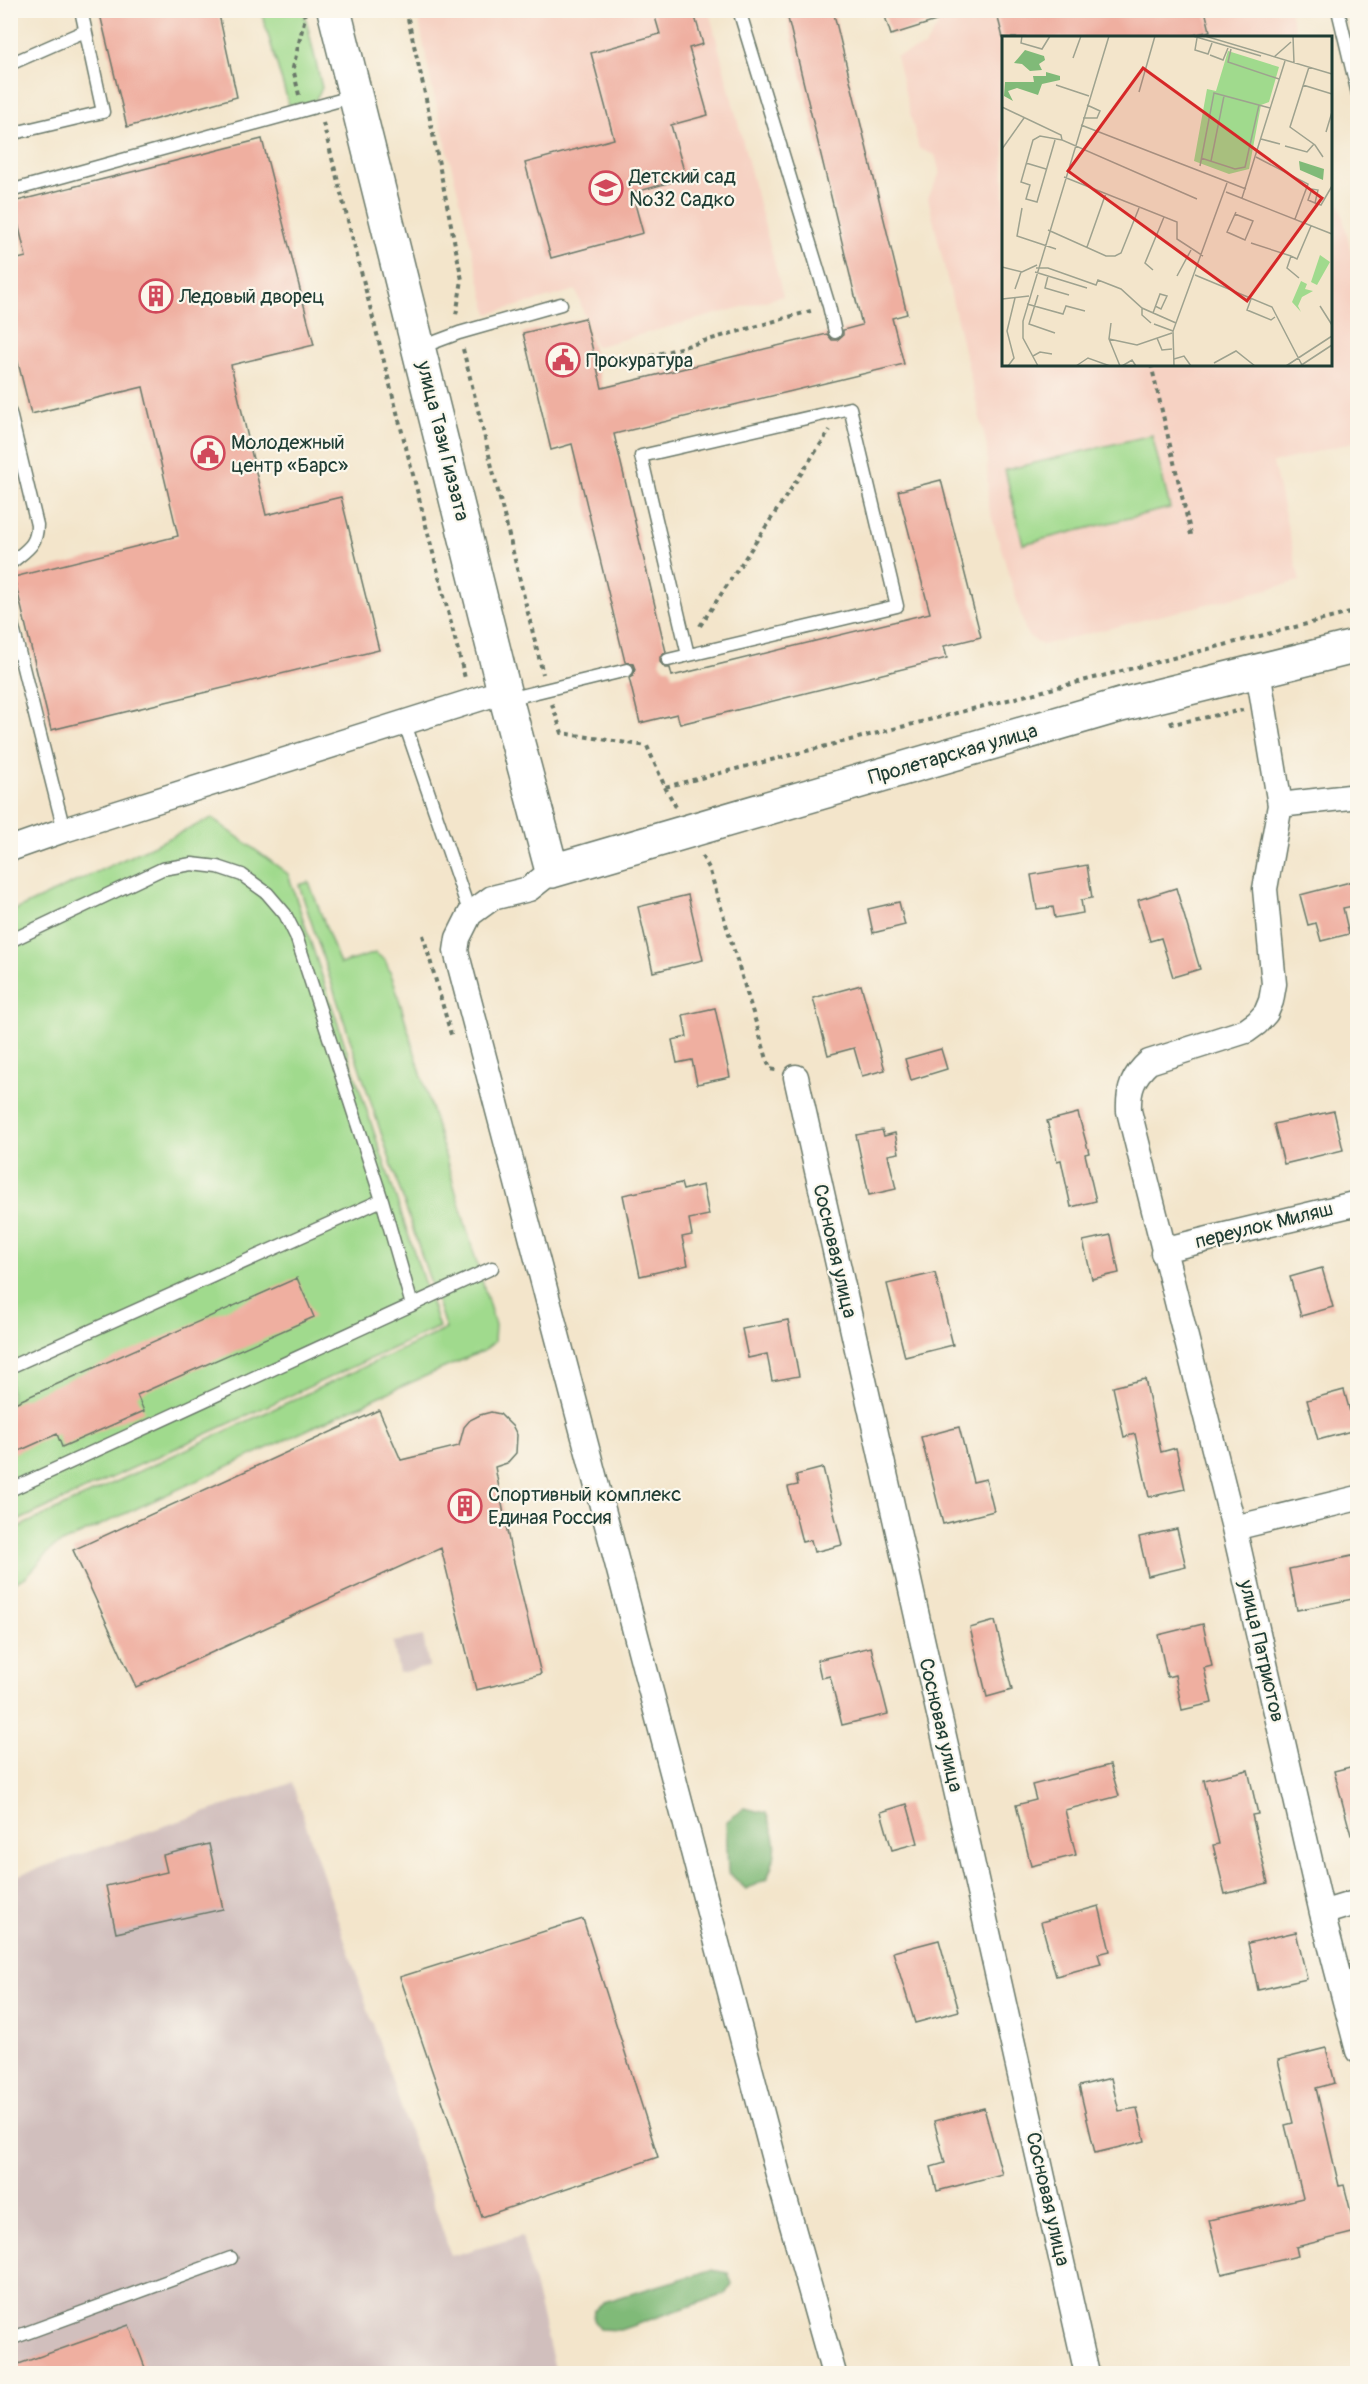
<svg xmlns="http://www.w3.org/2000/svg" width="1368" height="2384" font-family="Pangolin,sans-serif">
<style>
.built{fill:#f6d2c3}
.industrial{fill:#d1bfbd}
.green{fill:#a0da8d;stroke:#608c60;stroke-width:1.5}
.forest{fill:#80ba78;stroke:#507c56;stroke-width:1.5}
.building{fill:#efafa0}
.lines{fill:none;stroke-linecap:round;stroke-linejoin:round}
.lane-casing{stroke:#697869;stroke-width:15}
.street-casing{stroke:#697869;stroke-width:27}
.secondary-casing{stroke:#697869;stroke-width:36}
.path{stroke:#697869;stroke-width:4;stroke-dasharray:4.5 4.5;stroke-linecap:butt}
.lane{stroke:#fff;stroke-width:12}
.street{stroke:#fff;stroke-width:24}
.secondary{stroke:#fff;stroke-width:33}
.labels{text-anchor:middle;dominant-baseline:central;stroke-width:4.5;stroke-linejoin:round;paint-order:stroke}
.poi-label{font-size:20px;fill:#1f3d34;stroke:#fbf7ec;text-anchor:start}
.street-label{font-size:20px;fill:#1f3d34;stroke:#fbf7ec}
.inset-road{fill:none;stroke:#9ea28f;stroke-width:1.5}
.view{fill:#d62828;fill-opacity:0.15;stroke:#d62828;stroke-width:3}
.inset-edge{fill:none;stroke:#1f3d34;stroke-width:3}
</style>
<rect width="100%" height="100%" fill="#fbf7ec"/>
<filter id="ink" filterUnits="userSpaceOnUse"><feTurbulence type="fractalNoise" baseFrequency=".0167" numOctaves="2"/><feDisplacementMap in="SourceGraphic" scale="12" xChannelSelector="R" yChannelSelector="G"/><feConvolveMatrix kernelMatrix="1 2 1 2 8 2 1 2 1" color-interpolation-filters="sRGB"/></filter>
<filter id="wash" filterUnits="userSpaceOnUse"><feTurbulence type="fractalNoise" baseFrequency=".008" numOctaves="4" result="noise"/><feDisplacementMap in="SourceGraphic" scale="24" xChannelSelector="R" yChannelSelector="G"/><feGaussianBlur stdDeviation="1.35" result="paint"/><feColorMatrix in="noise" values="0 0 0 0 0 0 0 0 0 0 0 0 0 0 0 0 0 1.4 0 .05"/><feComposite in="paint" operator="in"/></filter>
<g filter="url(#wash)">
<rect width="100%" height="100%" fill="#f3e5cb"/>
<path class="built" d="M417,11H709L783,296L595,347L576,290L488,314L432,87Z
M935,11H1290L1297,37L1004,38V364H1330L1331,169L1357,275V441L1273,463L1300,581L1042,645L1027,635L988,505L987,447L928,198L940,173L935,155L919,149L896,56L924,47L938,26Z"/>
<path class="industrial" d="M423,1636L429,1667L399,1673L393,1642Z
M292,1783L451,2256L522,2236L556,2373H11L10,1878Z"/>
<path class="green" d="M261,11H304L322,88L314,102L289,105Z
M1152,435L1170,508L1023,544L1005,470Z
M212,818L288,874L439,1327L11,1524V912Z
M309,882L340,964L375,953L385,960L394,982L495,1325L494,1342L485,1350L378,1397L53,1547L26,1577L11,1584L10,1531L446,1329L299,885Z"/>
<path class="forest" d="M744,1808L766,1813C778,1840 779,1851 767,1879L746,1889L728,1872L726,1822Z
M711,2270L728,2273L732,2284L725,2294L620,2330L600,2329L593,2320L594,2310L604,2302Z"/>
<g id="blocks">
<path class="building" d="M99,10H218L237,97L127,127Z
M653,10H693L703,44L689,48L708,115L671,125L686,178L632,193L643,233L551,258L525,163L614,139L591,53L660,34Z
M786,10H833L907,314L892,318L904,364L614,434L666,652L660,657V662L665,668H670L672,676L930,613L898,491L941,480L981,637L944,646L947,658L680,724L677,714L640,723L629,678L633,676L635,669L633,664L625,662L572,444L551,450L523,333L585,318L602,388L827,334L832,340H837L843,335V330L862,325Z
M883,10H955V15L891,35Z
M996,10H1205L1210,31L1182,38H1003Z
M262,139L314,345L231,365L266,515L341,497L379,650L51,730L14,577L178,536L143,387L31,414L10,331V261L26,257L13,202Z
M1087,865L1092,898L1081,900L1083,913L1055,918L1053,907L1037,909L1031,875Z
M1354,881L1358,905L1343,908L1349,934L1321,941L1316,923L1308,925L1300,895Z
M1176,888L1200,969L1173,977L1161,938L1150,941L1138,900Z
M688,895L703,960L653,972L638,907Z
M899,902L905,925L873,933L868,909Z
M861,985L885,1070L862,1076L854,1048L828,1055L813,998Z
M715,1008L730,1077L697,1084L692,1060L677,1063L672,1040L687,1037L683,1015Z
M941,1049L947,1069L911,1080L905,1059Z
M1334,1111L1343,1150L1284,1164L1274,1124Z
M1078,1113L1089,1153L1085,1154L1096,1201L1071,1207L1061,1160L1057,1161L1047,1121Z
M882,1130L884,1136L895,1133L899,1153L888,1155L896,1189L869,1195L856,1135Z
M681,1183L683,1190L703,1185L709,1215L689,1219L692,1235L682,1237L688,1265L640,1276L623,1195Z
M1111,1235L1119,1273L1092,1279L1083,1241Z
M1322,1268L1333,1307L1301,1316L1290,1277Z
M935,1273L953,1345L905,1357L887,1284Z
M297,1278L314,1317L137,1395L144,1411L62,1447L57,1434L10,1455V1405Z
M788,1320L799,1376L772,1381L767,1354L748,1358L742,1329Z
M1145,1379L1161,1452L1176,1448L1185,1489L1149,1497L1135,1434L1124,1437L1113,1387Z
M1344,1390L1355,1430L1318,1440L1307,1400Z
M379,1410L401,1460L459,1446L464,1427L470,1420L480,1415L491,1412L500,1414L513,1427L517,1435L516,1453L507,1463L495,1467L510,1546L541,1674L476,1690L441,1548L136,1687L73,1550Z
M959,1427L973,1482L986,1479L994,1511L943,1524L921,1437Z
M823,1468L842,1545L814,1552L811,1540L802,1542L788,1487L798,1485L796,1475Z
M1177,1529L1186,1567L1148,1576L1139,1537Z
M1352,1556L1358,1580V1598L1297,1610L1289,1569Z
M995,1621L1012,1690L987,1697L970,1628Z
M1203,1624L1212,1666L1204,1668L1212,1703L1182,1710L1175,1675L1167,1677L1158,1635Z
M871,1647L888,1714L842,1725L830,1676L821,1678L817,1660Z
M1110,1765L1119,1796L1065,1810L1076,1855L1031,1866L1016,1805L1036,1800L1032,1785Z
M1358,1765V1834L1351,1835L1334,1771Z
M1248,1770L1258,1814L1252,1815L1268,1883L1225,1894L1213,1845L1219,1844L1204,1780Z
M907,1804L918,1843L892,1850L881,1812Z
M209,1844L223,1909L116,1933L106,1886L167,1872L163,1855Z
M1099,1906L1110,1951L1098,1954L1101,1964L1056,1976L1041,1922Z
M583,1919L658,2157L482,2217L400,1977Z
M1296,1932L1307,1979L1258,1990L1248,1943Z
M939,1940L959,2011L915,2023L893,1952Z
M1326,2048L1335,2083L1316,2088L1339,2186L1344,2185L1356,2232L1296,2247L1298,2256L1222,2274L1209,2220L1303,2198L1285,2125L1293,2123L1278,2060Z
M1111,2078L1119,2111L1137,2108L1145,2141L1095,2153L1079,2086Z
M984,2108L1002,2174L937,2191L931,2167L945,2163L934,2121Z
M129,2325L147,2373H10V2367Z"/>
</g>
</g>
<g filter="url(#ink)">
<use href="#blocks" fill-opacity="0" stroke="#697869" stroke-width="1.5"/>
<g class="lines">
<defs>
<path id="lane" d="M739,10L829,306L835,332
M1338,10L1358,94
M10,64L85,31
M10,134L103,112L81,10
M10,191L355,96
M419,348L459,333L561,304
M10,413L37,525C37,547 25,550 10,564
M10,616L64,830
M668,660L897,606L850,408L641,456L688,655
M508,699L627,670
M404,721L470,914
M10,941L162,869L192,864L218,867L242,875L267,893L285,914L296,936L382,1200L412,1305
M10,1367L382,1200
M10,1490L492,1268
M10,2339L231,2258"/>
<path id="street" d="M1258,671L1280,805L1265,889L1274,984L1271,1001L1266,1013L1257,1023L1246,1031L1149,1062C1133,1076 1128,1090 1129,1111L1234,1528L1322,1913L1358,2051
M1280,805L1358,796
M10,849L64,830L504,691
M552,871L529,889L492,898L470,914L458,938L456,951L780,2182L834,2374
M796,1077L1087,2374
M1163,1253L1171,1248L1358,1203
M1234,1528L1358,1498
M1322,1913L1358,1902"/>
<path id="secondary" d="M334,10L504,691L552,871L1121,705L1358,646"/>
</defs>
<use href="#lane" class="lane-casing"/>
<use href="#street" class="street-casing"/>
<use href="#secondary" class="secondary-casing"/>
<path class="path" d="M406,10L424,89L462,280L456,315
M299,95L293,68L305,17L303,10
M323,123L465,678
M463,349L543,674
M1151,364L1192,539
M616,366L814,310
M700,626L830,430
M552,704L562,733L647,746L665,787L1358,611
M1171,721L1172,724L1243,710
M665,787L676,807
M702,856L709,868L770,1069L776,1070
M423,935L452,1038"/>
<use href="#lane" class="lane"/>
<use href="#street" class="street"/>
<use href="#secondary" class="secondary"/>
</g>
</g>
<defs>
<symbol id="school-ring" viewBox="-11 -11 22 22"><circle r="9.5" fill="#fbf7ec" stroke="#d1495b" stroke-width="1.5"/><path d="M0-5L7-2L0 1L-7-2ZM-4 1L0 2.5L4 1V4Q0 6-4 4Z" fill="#d1495b"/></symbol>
<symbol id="building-ring" viewBox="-11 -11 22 22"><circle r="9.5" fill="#fbf7ec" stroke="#d1495b" stroke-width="1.5"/><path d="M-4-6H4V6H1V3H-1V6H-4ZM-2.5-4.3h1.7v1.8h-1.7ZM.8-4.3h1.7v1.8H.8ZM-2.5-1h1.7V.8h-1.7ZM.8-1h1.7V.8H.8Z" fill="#d1495b"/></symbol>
<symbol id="civic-ring" viewBox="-11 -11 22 22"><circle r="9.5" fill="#fbf7ec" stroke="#d1495b" stroke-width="1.5"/><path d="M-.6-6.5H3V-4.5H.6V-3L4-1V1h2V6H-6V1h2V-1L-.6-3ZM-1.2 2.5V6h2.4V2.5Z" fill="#d1495b"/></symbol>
</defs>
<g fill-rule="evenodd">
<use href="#school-ring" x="587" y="169" width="38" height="38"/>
<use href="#building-ring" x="137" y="277" width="38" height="38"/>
<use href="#civic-ring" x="544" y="341" width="38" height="38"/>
<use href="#civic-ring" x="189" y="434" width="38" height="38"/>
<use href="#building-ring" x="446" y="1487" width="38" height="38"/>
</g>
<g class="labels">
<g class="poi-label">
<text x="629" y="176">Детский сад<tspan x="629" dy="23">№32 Садко</tspan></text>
<text x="179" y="296">Ледовый дворец</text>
<text x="586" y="360">Прокуратура</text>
<text x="231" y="442">Молодежный<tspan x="231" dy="23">центр «Барс»</tspan></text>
<text x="488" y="1494">Спортивный комплекс<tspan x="488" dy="23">Единая Россия</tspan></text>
</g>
<g class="street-label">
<text transform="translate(443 441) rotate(76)">улица Тази Гиззата</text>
<text transform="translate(953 754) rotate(-16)">Пролетарская улица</text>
<text transform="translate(1264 1225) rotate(-14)">переулок Миляш</text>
<text transform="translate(835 1251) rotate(77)">Сосновая улица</text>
<text transform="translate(1262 1651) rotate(77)">улица Патриотов</text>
<text transform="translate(941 1725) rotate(77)">Сосновая улица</text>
<text transform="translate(1048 2199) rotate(77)">Сосновая улица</text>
</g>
</g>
<g transform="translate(1002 36)">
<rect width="330" height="330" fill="#f3e5cb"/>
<path d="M226,15L277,31L267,66L259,69L247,133L227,138L192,125L205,53L214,55ZM318,219L328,226L315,249L309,246ZM299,245L305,248L303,253L311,255L300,261L296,270L299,276L290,266Z" fill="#a0da8d"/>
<path d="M23,14L42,20L43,24L37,28L40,34L28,35L20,28L12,27ZM44,36L58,40V44L40,48L36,59L15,52L6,55L11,65L2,60L3,46H32L31,40H44ZM297,125L322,133L321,144L298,134Z" fill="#80ba78"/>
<path class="inset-road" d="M20,0L19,7L40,13L48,0M191,0L259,20M203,0L330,38M291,0L292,27M195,2L193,14L206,18L210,7M229,13L226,26L277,43M208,19L221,24L226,12M272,21L289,6M71,22L79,0M307,31L288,91L313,109L321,121M54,49L87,60M301,49L330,58M137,56L153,0M0,71L59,99L60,104L195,163M81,82H95L98,75L85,69M79,89L244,153M324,96L330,76M259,103L278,108M53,104L35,166L24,163L28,149L19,146L31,104L38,100L60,104M283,110L305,116L312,108M0,113L22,82M254,121L306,148L293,183M199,122L233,133L243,131L257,69M209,125L222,60M24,127L44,133M198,130L212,57L268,72M62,141L175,186V203L201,220M224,156L330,198M240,162L283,25M313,167L316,154L310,153L306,164L313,167L319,169L330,150M20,172L15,200L54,213M233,178L251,185L243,204L225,196L234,176M46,194L104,220H113L119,217L137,172M249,207L289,220M85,211L104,157M0,231L20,236L35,229M34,232H46L94,249L96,244L119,253L140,272L174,287M151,234L143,227L162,181M33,236L85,252M193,239L270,271L300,329M46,240L43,252L67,259M175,240L189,214M297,242L285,232L289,220L295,223L309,190M13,253L19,236M36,259L27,288L53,297M0,263L27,260M249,263L245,274L269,284L273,281M25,268L61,278L64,270L83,275M318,270L330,289M140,272V279L149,287M151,277L158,258L165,260L159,273L153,270M109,287L107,303L118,330M152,288L171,295M155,302L160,314L170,313M107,303L135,309L170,297M31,320L38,316L50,318M172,323L182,320L189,330M212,327L234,315L253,330M6,330L12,322L5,295L13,262M36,330L21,302V285L107,0M74,330L86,322L108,330M120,330L130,324L134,330M172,330L171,295L225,147M284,330L330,300M298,330L330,309"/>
<path class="view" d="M141,32L320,162L245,265L66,135Z"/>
<rect width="330" height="330" class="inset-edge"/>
</g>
<rect width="1368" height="2384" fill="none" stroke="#fbf7ec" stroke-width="36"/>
</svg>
